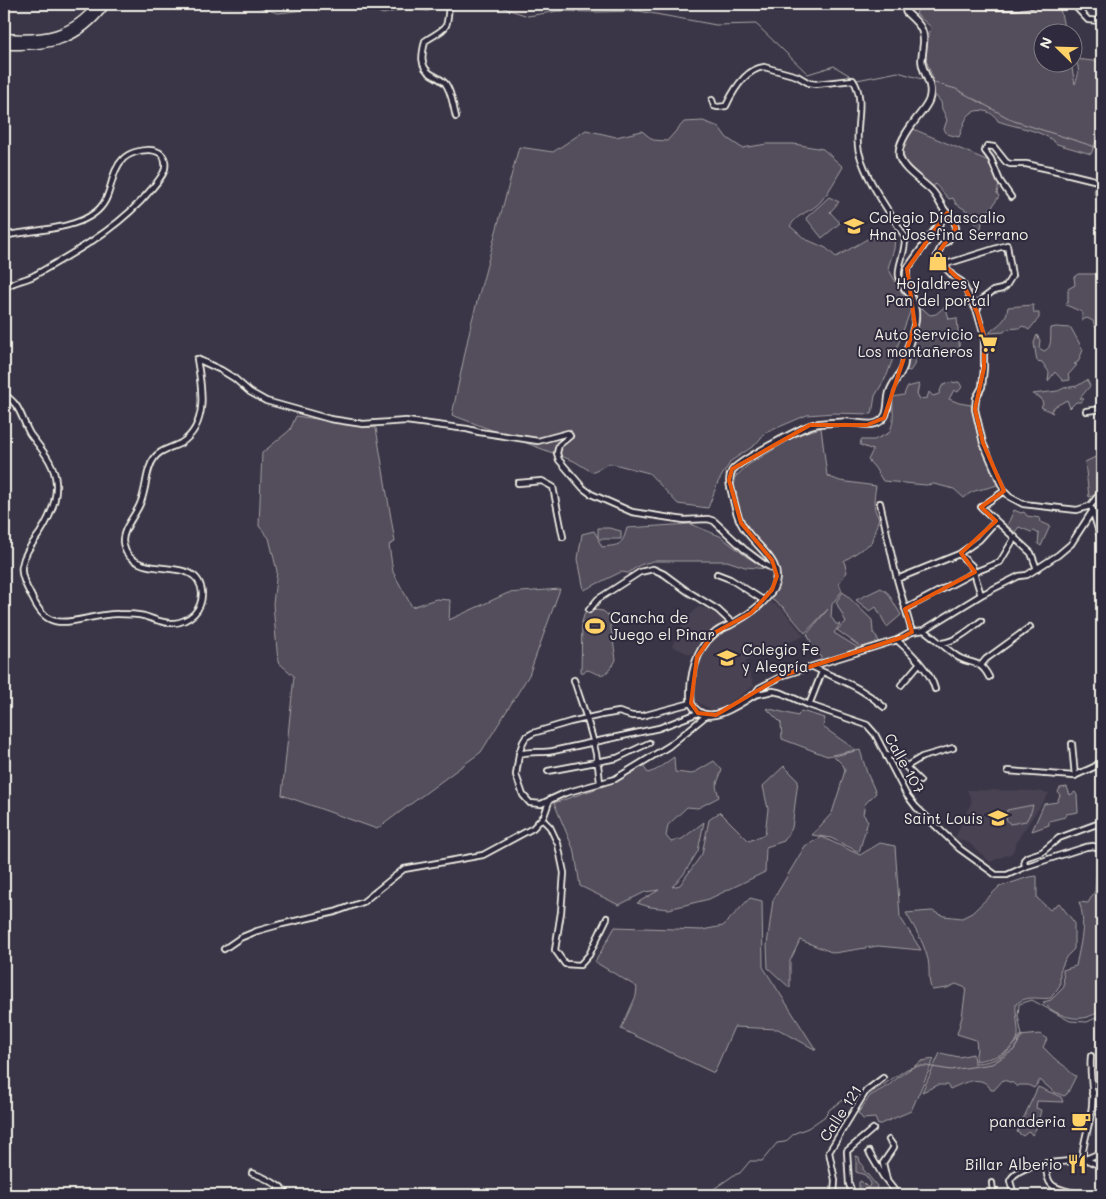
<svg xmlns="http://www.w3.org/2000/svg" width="1106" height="1199" font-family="Mali,sans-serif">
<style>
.built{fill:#484352}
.green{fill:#534e5c;stroke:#a4a0a2}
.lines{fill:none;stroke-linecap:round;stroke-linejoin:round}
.stream{stroke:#aaa6a7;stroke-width:1}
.minor-casing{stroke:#f4f1e8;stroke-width:8}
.tertiary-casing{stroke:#f4f1e8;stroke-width:9}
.trunk-casing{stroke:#f4f1e8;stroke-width:11}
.minor{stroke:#2f2a3d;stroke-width:4.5}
.tertiary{stroke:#2f2a3d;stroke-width:5.5}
.trunk{stroke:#2f2a3d;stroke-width:8}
.marked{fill:none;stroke:#e8590c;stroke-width:4;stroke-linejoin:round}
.labels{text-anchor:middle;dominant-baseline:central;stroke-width:4;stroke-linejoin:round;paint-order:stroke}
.poi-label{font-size:15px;fill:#f4f1e8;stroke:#2f2a3d;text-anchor:end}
.street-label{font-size:15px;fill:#f4f1e8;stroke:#2f2a3d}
</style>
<rect width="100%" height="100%" fill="#3b3647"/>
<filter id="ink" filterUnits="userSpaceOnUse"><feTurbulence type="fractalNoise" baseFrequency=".02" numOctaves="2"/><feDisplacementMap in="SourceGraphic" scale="10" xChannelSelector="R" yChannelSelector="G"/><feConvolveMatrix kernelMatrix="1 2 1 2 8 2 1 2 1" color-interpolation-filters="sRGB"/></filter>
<g filter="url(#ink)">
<path class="built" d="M768,601L781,608L804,636L745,661L754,686L716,712L693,700L696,679L702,654L717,634L754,616Z
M698,607L705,608L725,620L701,640L691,655L672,646L685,621Z
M967,790L1036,791L1049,793L1020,836L1012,853L990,862L969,843L955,838L972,801Z"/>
<path class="green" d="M920,4H1059L1065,32H1044V62L1071,63L1075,84C1079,75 1080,68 1075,59L1102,62V127L1091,154L1057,144C1042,129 1016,128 998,121C993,111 978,107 970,114C964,119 962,131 959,137L947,134L944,129L947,120L945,115L942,109L941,102L934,94L933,79L926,60V48L931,27L916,14Z
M703,121L719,127L727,138L742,148L767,144H794L823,149L843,167C836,178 830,191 821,201C811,213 800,211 790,226L805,239L826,248L836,257L869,238L882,237L888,231L895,236L894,249L888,268L911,309L887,375L875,396L872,414L834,413L807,415L765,433L755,445L731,461L718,482L708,508L678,504L649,473L610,463L592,472L574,461L452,415L471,324L519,147L553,152L586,130L616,137L642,131L653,140L667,141L684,122Z
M911,128L991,162L999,184L997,193L999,196L991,209L984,213L981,228H976L974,215L956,204L953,198L949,199L935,184L932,190L908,169L901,156L904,139Z
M1096,186L1102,187V222L1096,211L1098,202L1094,192Z
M829,197L839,202L830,212L840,223L822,238L806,218Z
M1102,257V324L1100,323L1095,327L1093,321L1087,318L1082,320V312L1066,305L1068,301V289L1075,285L1074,277L1078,274H1096Z
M1033,305L1034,313H1039V318L1029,330L1023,326L1019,328L1007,329L1004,332L989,333C999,323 1006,323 1008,307Z
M943,308H946L949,319L957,318L960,354L929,355L916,354L914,365L910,371L905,370C906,349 919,331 918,310L923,309L930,315L936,314Z
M1056,327L1071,328L1083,350L1078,362L1074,364L1077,365L1068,375L1070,380L1063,381L1055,372L1048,381L1049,372L1042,362L1037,361L1034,343L1037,335L1040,340L1039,348L1044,351C1053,348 1050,336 1051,328Z
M1087,380L1090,386L1080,398L1084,399L1081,402H1076L1070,408L1067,400L1054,407L1051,411L1053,413L1041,407L1043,404L1041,398L1032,394L1058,391L1064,388L1077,386Z
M959,382L962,387L958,392L954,390L949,399L959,403L971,405L977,433L997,485C985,490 973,488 964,498L954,489L934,484L926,485L883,481L875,468L868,460L873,450L860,445L861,440H874L889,433C896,419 892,412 893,397L904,395L907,387L919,384L917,394L919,399L927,398L929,392L933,396L939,394L942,386L948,383Z
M296,416L376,428L395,542L389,545L393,572L412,607L436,599L450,600L449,620L508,593L560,589L529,675L481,752L377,829L282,795L294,676L278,662L273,604L277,571L269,538L259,526L262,453L290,430Z
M821,428L827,476L840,481L876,486C874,497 872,509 879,518L871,543L844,561L847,572L839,583L842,591L832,604L831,617L836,624H840L834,633L860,649L822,661L820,655H812L811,642L807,634L828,609L805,633L783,607L768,597L778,574L749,532L739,513L732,480L748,465L799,434Z
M1102,454V486L1096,495L1089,497L1085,462Z
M1014,510L1021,513L1024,512L1027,516L1040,518L1041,522L1050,526L1041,546L1038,544L1039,534L1034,531L1031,532L1019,527L1015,532L1007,526Z
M690,524L720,536L747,557L767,569L745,567L727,561H653L640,565L628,573L621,572L584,590L578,559L582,534L594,531L598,538V528H609L621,531V539H598L602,547C620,545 622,546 627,528Z
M881,588L888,593L901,615L887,627L876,607L870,611L856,600Z
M843,592L872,620L873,632L880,643L862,648L837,630L846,622L836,602Z
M595,610L603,611L609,616L616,659C615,663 613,665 610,669C603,678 598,674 588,670L581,673L582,622L585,612Z
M766,708L798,716L801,711L825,718L823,727L856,750L827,756L782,739L781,723Z
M860,750L867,773L876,793L865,804L863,814L868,821L859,852L831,838L812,835L832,813L840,788L845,770L843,765L834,756Z
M674,757L675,772L692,774L714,761L722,770L716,786L719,797L698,808L687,807L668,825L666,836L671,842L682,839L704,822L698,851L683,875L672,887L680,885L702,854L709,820L720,812L749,841L765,834L768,809L763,786L784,766L798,780L792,828L784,841L766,847L765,872L709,899L669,909L650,907L637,903L659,890L645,892L619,905L580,886L575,853L554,803L604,786L643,766L648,773L656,770Z
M1067,787L1070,795L1075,792L1077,795L1078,812L1066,814L1065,817L1049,821V825L1032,831L1044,804L1057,802L1060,795L1058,792L1060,788Z
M1033,805L1031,812L1026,821L1010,824L1006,819L1007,810Z
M822,837L860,855L880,843L895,846L900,917L921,950L878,946L834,953L800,940L790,961V988L768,968L767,945L773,900L805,846Z
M1037,876V898L1050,910L1059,903L1074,922V949L1066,957L1060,971V985L1051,998C1037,1000 1029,994 1016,1004C1015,1014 1019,1028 1018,1036C1014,1054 990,1059 975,1061L977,1049L976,1040L957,1034L962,1017L966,988L956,984L947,988L932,990C927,980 931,967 927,956C923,941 914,927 906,913L932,911L944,916L962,918L972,913L999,887L1029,877Z
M1096,876H1102V1011C1096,1013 1090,1017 1083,1018C1069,1020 1051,1012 1043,1002L1051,1000L1064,987L1063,970L1076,966C1080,945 1087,922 1079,902L1088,903L1095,891Z
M750,898L762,901L763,967L816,1050L778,1029L734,1027L714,1073L621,1029L636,996L637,987L595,962L615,927L702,930L723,926Z
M1040,1034L1047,1039L1043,1047C1050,1054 1055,1060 1063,1065C1068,1068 1069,1073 1076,1076L1067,1094L1064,1096L1054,1092L1040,1080L1034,1088L1028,1085H1019L1017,1087L1013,1083L1003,1080L994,1090H991C983,1073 963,1083 950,1089L947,1085H938L922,1092L940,1053L959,1057L973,1054L974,1063C994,1063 1011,1053 1020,1036Z
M934,1059L911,1111L878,1125L875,1118L863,1119L858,1113L870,1096L889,1085L901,1075L922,1061Z
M1038,1087L1061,1097L1063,1102L1037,1101L1036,1108L1041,1110L1037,1127L1032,1135L1029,1131L1023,1136L1017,1132Z
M856,1156L859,1157L860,1162L863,1165V1169L877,1186L876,1190L871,1195H859V1182L861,1181L868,1188L871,1183L865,1175L856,1172Z"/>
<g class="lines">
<path class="stream" d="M43,4H54
M180,4L188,7L252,5L278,13L359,4L383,14L404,9L428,11L442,4
M492,4L528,16L558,11L595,12L639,11L716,25L756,24L808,74L834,66L857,80L898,72L925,80
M931,82L956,89L1014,121L1102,149
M863,1102L868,1095L907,1069L918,1066H926L951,1070L992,1064L1014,1050L1022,1036L1018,1016L1019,1004L1032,1000L1070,1021L1087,1022L1102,1015
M705,1195L734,1175L740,1173L750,1161H762L777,1143L785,1142L795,1133L808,1128L824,1117L830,1109L845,1099L856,1102"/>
<defs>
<path id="minor" d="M449,4C447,32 448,26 425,41C422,54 419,66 431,74C436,77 441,79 445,83C452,92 453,106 456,117
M986,4L990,7C1005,7 1020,8 1035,4
M1073,4L1088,20L1102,21
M712,100L714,106L718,107L726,106C733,91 746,69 764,67L797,76L809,83L816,84L853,80C867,100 853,129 859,152C867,182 889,211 905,237C906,262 888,272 909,294
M1011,197L1000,181L991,159L985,151L987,146L994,147L1006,162L1010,164H1026L1049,169L1102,182
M947,213L954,220L956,228L948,241L942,245L937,255L938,260L954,277L962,282L977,312L984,336V368L982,387L976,398L975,409L983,443L1004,491L1010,497L1023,504L1077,510L1090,506L1102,491
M4,236C33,229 89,231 105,201C112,188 112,170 123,159C134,148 169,143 165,168C164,177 147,194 140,202C110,233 72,254 35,275C25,281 11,281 4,289
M943,265L1007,245L1012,276L1006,286L1002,289L993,291L981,300L977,310
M4,393C7,397 12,400 15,404C22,413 24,424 30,434C41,449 55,463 56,483C57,500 49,519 40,533C33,543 24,553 22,566C20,577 29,591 34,601C38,609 44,619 55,621C72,625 99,613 118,614C127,614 136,614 144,616C154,619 164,624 174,623C180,623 189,619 194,614C199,609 202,601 202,593C199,554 144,581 126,552C125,549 123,545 123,541C123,528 135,516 140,504C147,489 145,470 155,457C161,449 172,448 181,443C209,425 202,387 197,359L221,370L234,378L250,392L266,401L330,419L363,424L406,421L467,429L479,432L538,441L568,433L570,436L559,445L557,453L559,460L583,488L591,494L632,512L684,520L708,519L714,521L744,549L764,564L775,570
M1086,411L1102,409
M518,483L542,481L553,487L563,537
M1004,491L981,507L1031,553L1037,569
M880,503L897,579L912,632
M1092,509L1101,539L1102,566
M959,554L972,566L981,595
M717,574L730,579L763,600
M897,579L959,554L979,540L996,521
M905,609L975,572L1000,562L1015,537
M589,610L598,599L640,572L653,569L664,574L687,591L718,610L732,623
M924,630C935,638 944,647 955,655C969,666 979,657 989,677
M897,640C910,651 931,672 935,689
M942,643C957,641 969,630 981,621
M981,665L986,659L1030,627
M813,667C841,681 860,686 884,707
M574,680C586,717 597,743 600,783
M901,685L919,664
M754,695L773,691L782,693L809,705L867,725L875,734L906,794L916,807L960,849L996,875H1007L1027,866L1086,847L1093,846L1102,849
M754,695L759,688L784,675L897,640L912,632L924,630L981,595L1019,576L1027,575L1058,555L1071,544L1093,510
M691,703L642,716H632L619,712L601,715L570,722L533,733L526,737L523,742L519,754L516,775L523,795L530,803L541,804L565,793L615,779L669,746L707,715
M809,705L822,672
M1072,744L1075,776
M519,754C531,751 542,753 553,751L659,728L698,713
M886,756L892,755L895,756L920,781
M907,766L922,757L953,748
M548,771L617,758L649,743
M1008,771L1074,776L1094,767L1102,761
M542,819L550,827L558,844L564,873L561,912L555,950L565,964L580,965L589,955L607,918
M1027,866H1025L1024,860L1027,857L1042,852L1059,838L1097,824L1102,825
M224,949L240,938L257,931L282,924L335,912L363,902L404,869L483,855L533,828L544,816L550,799
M1092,1094L1102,1091
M869,1152L883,1176L898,1195
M1085,1159L1102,1167
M1082,1160C1083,1141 1090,1125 1092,1106C1094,1089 1089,1073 1091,1056
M1046,1163C1046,1188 1054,1188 1075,1193
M252,1173C267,1178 278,1184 289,1195
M887,1180L883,1163L894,1147L889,1140
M992,1183L993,1192L998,1195
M275,1195L281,1187
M834,1195L835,1180L829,1152L866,1091L883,1078
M853,1195L849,1184L847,1151L873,1129
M1014,1195L1010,1181C1019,1161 1062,1163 1080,1160C1088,1159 1095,1155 1102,1152"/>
<path id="tertiary" d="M754,695C737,705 705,730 691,703C689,680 695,649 714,634C718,630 725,627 730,625C746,616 763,606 773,589C786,564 759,549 747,532C738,521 735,507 732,493C730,485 728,479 732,471C735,463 798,430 809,426C819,422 833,423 843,422C857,421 876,431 885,416C889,409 887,399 890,391C893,382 900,376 903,368C905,365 904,360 905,357C909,341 918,325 915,309C912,294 904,286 907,269L947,213C941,208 939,197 930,189C901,164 886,159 914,122C919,115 926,108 929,100C934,85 924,76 922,63C921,58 923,52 923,48C926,29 919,24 906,12L905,4"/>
<path id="trunk" d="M4,38C43,41 73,37 98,4
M4,45C47,46 78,42 105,4"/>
</defs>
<use href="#minor" class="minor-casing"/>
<use href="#tertiary" class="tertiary-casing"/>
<use href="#trunk" class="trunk-casing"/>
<use href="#minor" class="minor"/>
<use href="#tertiary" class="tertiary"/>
<use href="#trunk" class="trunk"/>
</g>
</g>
<path class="marked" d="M947,213L956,228L935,257L962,282L977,312L984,336V368L975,409L983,443L1004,491L981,507L996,521L961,553L975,572L905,609L912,632L903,637L784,675L716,715L698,713L691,703L697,657L714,633L751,613L772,590L777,576L772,560L741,523L729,480L732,469L810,425H867L884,418L915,325L907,269Z"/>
<defs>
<symbol id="school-bare" viewBox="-9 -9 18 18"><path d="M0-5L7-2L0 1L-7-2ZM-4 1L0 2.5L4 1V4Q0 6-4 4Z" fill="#ffd166" stroke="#2f2a3d" stroke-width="2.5" paint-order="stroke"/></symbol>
<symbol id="shop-bare" viewBox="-9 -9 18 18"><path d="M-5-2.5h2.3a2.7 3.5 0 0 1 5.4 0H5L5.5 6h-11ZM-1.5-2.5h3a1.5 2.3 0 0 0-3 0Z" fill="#ffd166" stroke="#2f2a3d" stroke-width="2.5" paint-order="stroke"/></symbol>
<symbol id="supermarket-bare" viewBox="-9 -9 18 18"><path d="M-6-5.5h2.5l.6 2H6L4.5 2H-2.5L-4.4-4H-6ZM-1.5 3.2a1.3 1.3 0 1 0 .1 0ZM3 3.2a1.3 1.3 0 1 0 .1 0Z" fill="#ffd166" stroke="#2f2a3d" stroke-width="2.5" paint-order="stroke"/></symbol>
<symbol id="stadium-bare" viewBox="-9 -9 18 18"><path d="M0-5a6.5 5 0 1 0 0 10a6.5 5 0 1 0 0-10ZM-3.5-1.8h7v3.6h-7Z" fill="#ffd166" stroke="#2f2a3d" stroke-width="2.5" paint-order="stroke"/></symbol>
<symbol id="cafe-bare" viewBox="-9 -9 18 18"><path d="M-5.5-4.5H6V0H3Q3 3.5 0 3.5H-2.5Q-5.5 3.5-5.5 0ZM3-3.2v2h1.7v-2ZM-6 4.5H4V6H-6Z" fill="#ffd166" stroke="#2f2a3d" stroke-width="2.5" paint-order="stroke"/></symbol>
<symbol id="restaurant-bare" viewBox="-9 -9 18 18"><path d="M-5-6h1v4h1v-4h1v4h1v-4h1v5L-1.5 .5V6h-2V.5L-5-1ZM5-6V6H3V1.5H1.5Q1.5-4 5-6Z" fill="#ffd166" stroke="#2f2a3d" stroke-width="2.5" paint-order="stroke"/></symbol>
</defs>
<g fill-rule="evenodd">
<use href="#school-bare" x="840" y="212" width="28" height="28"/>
<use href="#shop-bare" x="924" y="247" width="28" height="28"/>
<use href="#supermarket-bare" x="974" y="329" width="28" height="28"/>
<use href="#stadium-bare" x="581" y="612" width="28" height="28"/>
<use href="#school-bare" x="713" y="644" width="28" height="28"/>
<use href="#school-bare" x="984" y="804" width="28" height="28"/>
<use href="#cafe-bare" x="1067" y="1107" width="28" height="28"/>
<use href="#restaurant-bare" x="1063" y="1150" width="28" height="28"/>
</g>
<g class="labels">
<g class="poi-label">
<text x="869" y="217" text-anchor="start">Colegio Didascalio<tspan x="869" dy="17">Hna Josefina Serrano</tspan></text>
<text x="938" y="283" text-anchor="middle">Hojaldres y<tspan x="938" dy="17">Pan del portal</tspan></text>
<text x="973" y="334">Auto Servicio<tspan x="973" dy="17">Los montañeros</tspan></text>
<text x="610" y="617" text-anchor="start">Cancha de<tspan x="610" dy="17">Juego el Pinar</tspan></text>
<text x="742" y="649" text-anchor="start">Colegio Fe<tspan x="742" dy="17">y Alegría</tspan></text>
<text x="983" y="818">Saint Louis</text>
<text x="1066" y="1121">panaderia</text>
<text x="1062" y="1164">Billar Alberio</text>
</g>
<g class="street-label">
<text transform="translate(905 763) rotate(61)">Calle 107</text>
<text transform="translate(840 1113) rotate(-57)">Calle 121</text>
</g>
</g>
<rect width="1106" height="1199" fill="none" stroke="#2f2a3d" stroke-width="20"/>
<rect x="10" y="10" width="1086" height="1179" fill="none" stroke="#f4f1e8" stroke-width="2" filter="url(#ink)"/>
<g transform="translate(1058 48) rotate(293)"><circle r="24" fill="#2f2a3d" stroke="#7e7a81"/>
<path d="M0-4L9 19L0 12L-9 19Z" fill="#ffd166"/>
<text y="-8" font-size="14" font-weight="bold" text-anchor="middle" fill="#f4f1e8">N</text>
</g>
</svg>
